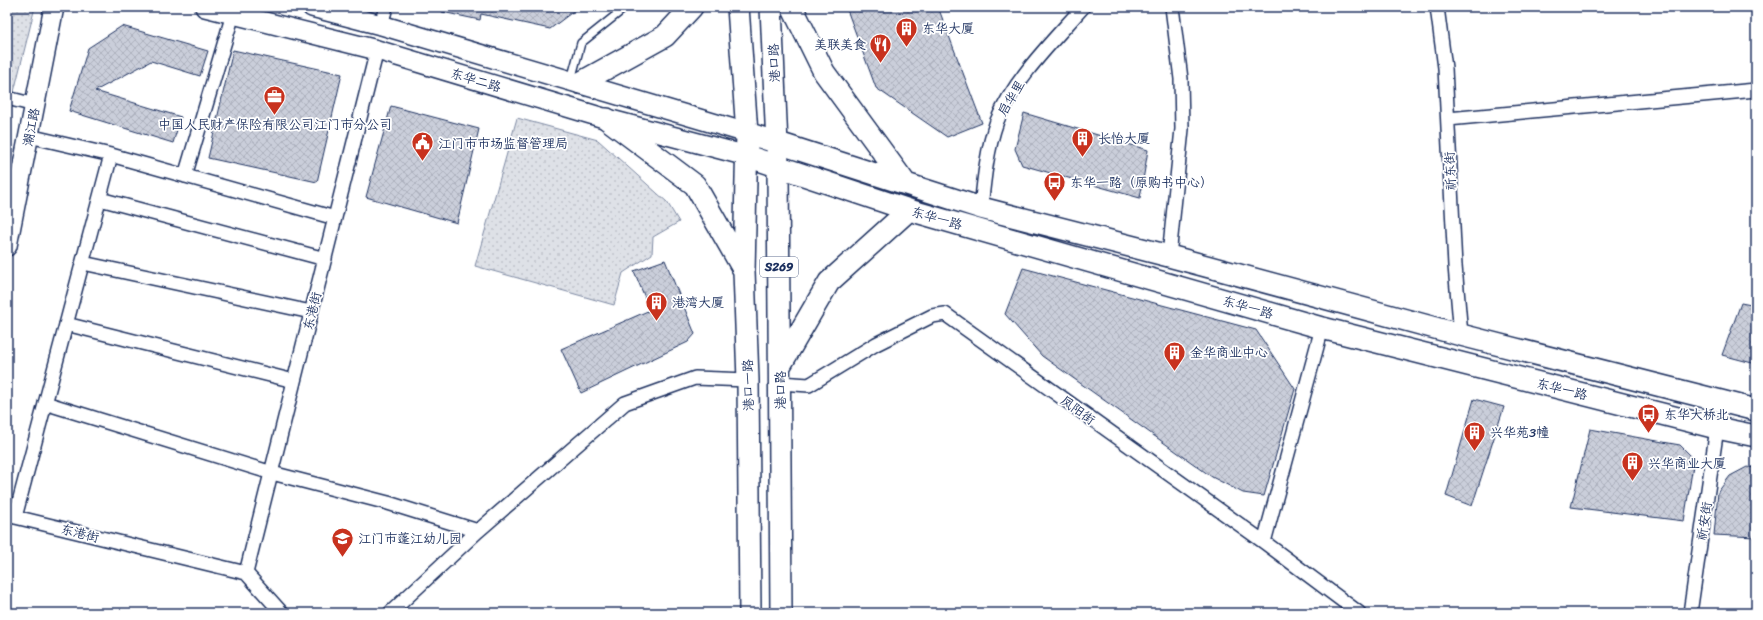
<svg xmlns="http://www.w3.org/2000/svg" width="1763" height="620" font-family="Sriracha,'LXGW WenKai TC',sans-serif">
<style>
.park{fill:url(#park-dots);stroke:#7c88a2}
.building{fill:url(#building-cross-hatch);stroke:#1b2f5e}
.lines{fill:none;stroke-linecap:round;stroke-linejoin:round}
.lane-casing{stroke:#1b2f5e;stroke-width:10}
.street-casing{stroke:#1b2f5e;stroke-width:16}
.secondary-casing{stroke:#1b2f5e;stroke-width:22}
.primary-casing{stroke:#1b2f5e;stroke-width:24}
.lane{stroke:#fff;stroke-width:7}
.street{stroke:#fff;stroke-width:13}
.secondary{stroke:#fff;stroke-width:19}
.primary{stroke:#fff;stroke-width:21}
.labels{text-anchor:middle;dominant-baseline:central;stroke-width:3.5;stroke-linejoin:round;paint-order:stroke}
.shield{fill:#fff;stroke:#5f6d8e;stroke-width:1}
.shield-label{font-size:12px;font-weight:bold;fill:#1b2f5e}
.poi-label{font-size:13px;fill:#1b2f5e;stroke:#fff;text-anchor:start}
.street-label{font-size:13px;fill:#1b2f5e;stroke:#fff}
</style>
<defs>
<pattern id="park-dots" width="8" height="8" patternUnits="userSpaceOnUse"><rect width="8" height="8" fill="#dee1e7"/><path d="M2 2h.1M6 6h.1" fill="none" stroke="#bec1c9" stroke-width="1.8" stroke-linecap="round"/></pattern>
<pattern id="building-cross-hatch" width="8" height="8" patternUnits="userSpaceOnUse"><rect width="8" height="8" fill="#caceda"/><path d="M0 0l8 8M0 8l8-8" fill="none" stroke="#adb1be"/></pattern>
</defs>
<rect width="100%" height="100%" fill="#fff"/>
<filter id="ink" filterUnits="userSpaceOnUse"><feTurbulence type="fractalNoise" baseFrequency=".025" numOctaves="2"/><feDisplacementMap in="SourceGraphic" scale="8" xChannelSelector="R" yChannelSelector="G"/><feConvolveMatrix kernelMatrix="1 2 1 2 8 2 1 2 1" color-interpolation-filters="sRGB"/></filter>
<g filter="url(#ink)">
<path class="park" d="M7,7H35L13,96L7,94Z
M517,118L598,140L667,202L679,222L653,237L652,254L623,273L614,305L475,266Z"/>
<path class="building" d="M443,7H579L550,29L481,14L480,20L442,12Z
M846,7H938L982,123L947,137L876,88Z
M122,26L208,51L200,76L151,61L95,91L181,117L173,143L69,111L88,48Z
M233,50L342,74L317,182L208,158Z
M391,106L479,129L457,223L366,197Z
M1024,113L1148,150L1140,198L1022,165L1015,149Z
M665,260L695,334L688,342L581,393L561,349L650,310L634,271Z
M1023,268L1256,330L1295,389L1264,496L1243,493L1212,477L1042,356L1005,314Z
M1741,303L1756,306V364L1722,355Z
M1474,399L1504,407L1472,506L1446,496Z
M1590,429L1680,445L1694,459L1684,521L1571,507Z
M1747,467L1756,468V537L1714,535L1718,492L1730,476Z"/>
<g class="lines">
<defs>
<path id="lane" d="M571,80L581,43L626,7"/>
<path id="street" d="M1437,7L1445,68L1455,266L1461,335
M381,25L386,7
M7,98L35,105
M1448,119L1756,90
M29,136L111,155
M185,176L233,14
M100,199L325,259
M981,208C984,179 987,149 997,121C1014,79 1053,41 1083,7
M1169,256L1182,129L1181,79L1172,7
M83,263L311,312
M66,324L294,381
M780,383L809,385L876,344L932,316L945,314L1264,542L1359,613
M45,403L272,473L388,503L478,531
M7,515L246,573L282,613
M15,517L111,155L335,218
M1264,542L1322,328
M246,573L377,50
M390,613L478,531L625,403L695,378L748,380
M1690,613L1717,428"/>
<path id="secondary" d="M205,7L377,50L607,119L747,156
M312,7L381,25L747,133
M7,246L54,7"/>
<path id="primary" d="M738,7L747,133L744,271L748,380L750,613
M771,7L778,168L781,613
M792,7L824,72L906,184
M580,83L665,36L692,7
M607,119L695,185L743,269
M747,133L981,208L1169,256L1461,335L1756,410
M747,156L909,210L1322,328L1717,428L1756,436
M780,366L829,282L909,210"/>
</defs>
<use href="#lane" class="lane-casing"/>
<use href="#street" class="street-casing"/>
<use href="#secondary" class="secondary-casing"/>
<use href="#primary" class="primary-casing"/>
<use href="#lane" class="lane"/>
<use href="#street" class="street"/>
<use href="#secondary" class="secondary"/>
<use href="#primary" class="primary"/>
</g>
</g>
<defs>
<symbol id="building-pin" viewBox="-11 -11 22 30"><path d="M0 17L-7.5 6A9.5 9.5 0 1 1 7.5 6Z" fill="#c8321e" stroke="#fff"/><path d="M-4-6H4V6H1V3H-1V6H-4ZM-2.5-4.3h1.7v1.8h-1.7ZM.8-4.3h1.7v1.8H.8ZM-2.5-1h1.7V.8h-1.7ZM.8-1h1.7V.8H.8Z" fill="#fff"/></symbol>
<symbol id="restaurant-pin" viewBox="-11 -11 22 30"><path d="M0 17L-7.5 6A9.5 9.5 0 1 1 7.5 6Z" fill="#c8321e" stroke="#fff"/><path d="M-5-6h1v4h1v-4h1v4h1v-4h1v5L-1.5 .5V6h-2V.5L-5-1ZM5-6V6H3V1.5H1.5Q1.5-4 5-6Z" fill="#fff"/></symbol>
<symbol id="office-pin" viewBox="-11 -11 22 30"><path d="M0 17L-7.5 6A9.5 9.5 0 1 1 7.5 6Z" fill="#c8321e" stroke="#fff"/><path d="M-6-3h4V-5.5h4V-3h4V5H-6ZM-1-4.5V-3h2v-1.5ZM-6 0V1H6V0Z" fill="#fff"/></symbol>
<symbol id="civic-pin" viewBox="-11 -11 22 30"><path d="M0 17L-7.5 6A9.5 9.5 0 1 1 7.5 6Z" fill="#c8321e" stroke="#fff"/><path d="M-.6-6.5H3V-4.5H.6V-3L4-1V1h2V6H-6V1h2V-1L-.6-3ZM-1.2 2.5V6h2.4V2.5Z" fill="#fff"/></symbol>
<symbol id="bus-pin" viewBox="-11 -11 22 30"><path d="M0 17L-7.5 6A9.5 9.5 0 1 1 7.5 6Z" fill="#c8321e" stroke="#fff"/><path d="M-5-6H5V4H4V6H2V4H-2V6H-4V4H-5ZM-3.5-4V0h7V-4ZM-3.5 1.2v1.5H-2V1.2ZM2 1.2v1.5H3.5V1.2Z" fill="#fff"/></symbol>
<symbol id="school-pin" viewBox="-11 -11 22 30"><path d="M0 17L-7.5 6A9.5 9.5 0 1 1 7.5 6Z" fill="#c8321e" stroke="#fff"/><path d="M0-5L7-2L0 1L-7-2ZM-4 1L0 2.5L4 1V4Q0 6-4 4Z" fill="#fff"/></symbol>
</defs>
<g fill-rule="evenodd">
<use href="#building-pin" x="894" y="16" width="25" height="34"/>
<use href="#restaurant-pin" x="868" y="32" width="25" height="34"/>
<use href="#office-pin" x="262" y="84" width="25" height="34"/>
<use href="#building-pin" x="1070" y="126" width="25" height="34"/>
<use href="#civic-pin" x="410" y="130" width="25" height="34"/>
<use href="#bus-pin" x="1042" y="170" width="25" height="34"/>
<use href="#building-pin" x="644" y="290" width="25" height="34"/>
<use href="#building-pin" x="1162" y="340" width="25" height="34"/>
<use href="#bus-pin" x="1636" y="402" width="25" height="34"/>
<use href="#building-pin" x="1462" y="420" width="25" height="34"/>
<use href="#building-pin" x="1620" y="450" width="25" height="34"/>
<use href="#school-pin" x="330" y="526" width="25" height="34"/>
</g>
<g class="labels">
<rect class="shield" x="760" y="257" width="38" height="20" rx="3"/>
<g class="shield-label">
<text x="779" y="267">S269</text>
</g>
<g class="poi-label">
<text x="922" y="28">东华大厦</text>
<text x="866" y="44" text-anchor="end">美联美食</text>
<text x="275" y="124" text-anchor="middle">中国人民财产保险有限公司江门市分公司</text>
<text x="1098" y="138">长怡大厦</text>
<text x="438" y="143">江门市市场监督管理局</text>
<text x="1070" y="182">东华一路（原购书中心）</text>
<text x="672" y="302">港湾大厦</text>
<text x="1190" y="352">金华商业中心</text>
<text x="1664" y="414">东华大桥北</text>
<text x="1490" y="432">兴华苑3幢</text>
<text x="1648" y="463">兴华商业大厦</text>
<text x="358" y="538">江门市蓬江幼儿园</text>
</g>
<g class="street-label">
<text transform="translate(774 63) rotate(-92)">港口路</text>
<text transform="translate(476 80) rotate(17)">东华二路</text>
<text transform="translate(1011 98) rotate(-59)">启华里</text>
<text transform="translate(31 127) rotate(-79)">潮江路</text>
<text transform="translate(1450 171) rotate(-93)">祈东街</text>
<text transform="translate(937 218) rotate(16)">东华一路</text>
<text transform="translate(1248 307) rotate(16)">东华一路</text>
<text transform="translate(312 311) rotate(-76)">东港街</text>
<text transform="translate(748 385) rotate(-91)">港口一路</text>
<text transform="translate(1562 389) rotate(14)">东华一路</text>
<text transform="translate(780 390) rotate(-90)">港口路</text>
<text transform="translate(1078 410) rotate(36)">凤阳街</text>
<text transform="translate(1704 521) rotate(-81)">祈安街</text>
<text transform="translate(80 533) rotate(14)">东港街</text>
</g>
</g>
<rect width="1763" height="620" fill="none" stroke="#fff" stroke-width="24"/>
<rect x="12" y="12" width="1739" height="596" fill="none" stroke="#1b2f5e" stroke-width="1.5" filter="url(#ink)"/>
</svg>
